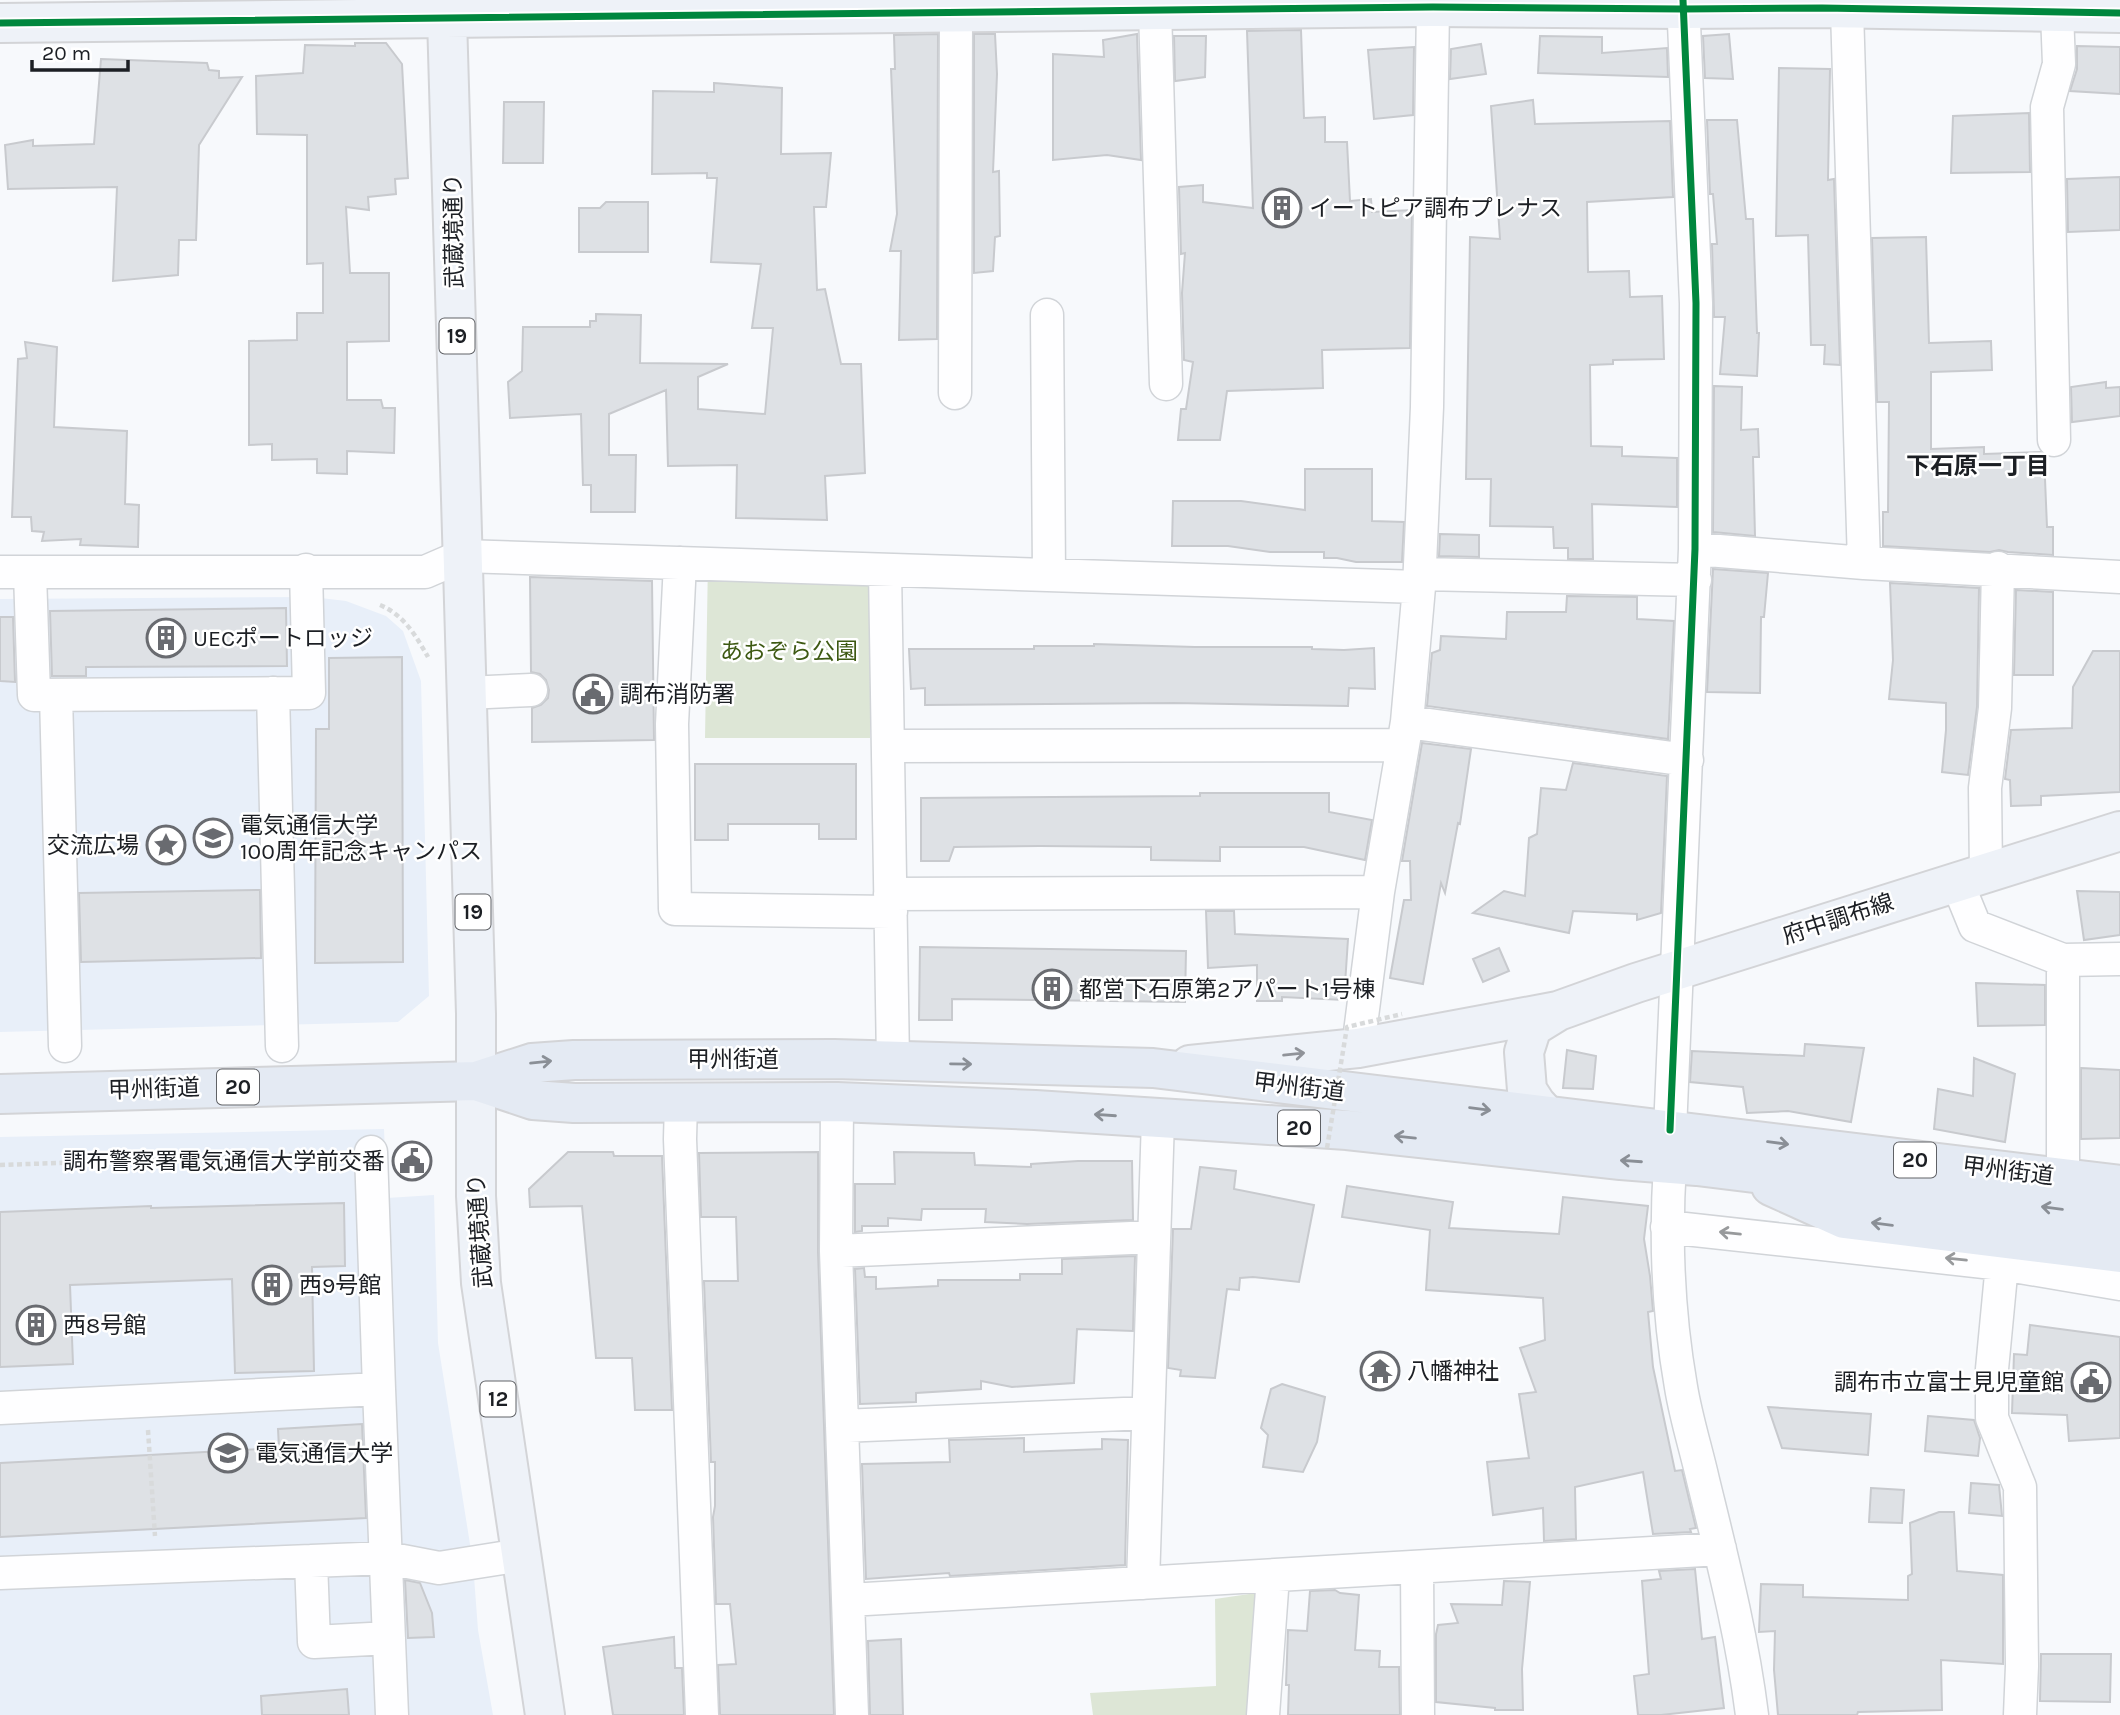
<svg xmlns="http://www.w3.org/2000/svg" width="2120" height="1715" font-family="Karla,'Noto Sans JP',sans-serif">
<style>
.built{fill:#e8eff9}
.green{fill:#dde6d6}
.building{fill:#dee1e5;stroke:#c8cace;stroke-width:2}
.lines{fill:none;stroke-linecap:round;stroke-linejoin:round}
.minor-casing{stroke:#d1d4d8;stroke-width:35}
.major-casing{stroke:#d3d4d7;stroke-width:42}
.highway-casing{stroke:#d3d4d7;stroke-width:42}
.path{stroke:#d8dadb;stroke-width:4.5;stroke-dasharray:5 3.5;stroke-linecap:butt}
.minor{stroke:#fefeff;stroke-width:32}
.major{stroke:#eef2f8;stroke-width:38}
.highway{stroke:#e4eaf3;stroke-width:38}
.path-bridge{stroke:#d8dadb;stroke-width:4.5;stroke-dasharray:5 3.5;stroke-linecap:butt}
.cycleway-casing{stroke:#fff;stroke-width:11}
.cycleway{stroke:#00873e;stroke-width:7}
.oneway{stroke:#909399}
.oneway2{stroke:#8a8f96}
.oneway3{stroke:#989a9c}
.labels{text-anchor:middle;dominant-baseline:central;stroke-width:5;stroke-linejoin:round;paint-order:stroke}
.shield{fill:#fff;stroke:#606266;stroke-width:2}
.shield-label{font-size:21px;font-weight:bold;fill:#1c1f24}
.poi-label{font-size:23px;fill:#1c1f24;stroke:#fff;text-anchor:start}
.street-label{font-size:23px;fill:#1c1f24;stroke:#fff}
.park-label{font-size:23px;fill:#3d5912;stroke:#fff}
.neighbourhood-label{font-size:24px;font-weight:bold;fill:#1c1f24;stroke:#fff}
</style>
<rect width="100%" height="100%" fill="#f7f9fc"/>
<path class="built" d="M312,597L346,601L386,616L403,631L421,681L429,996L398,1022L0,1032V599Z
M384,1129L387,1198L434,1195L438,1343L473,1563L478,1630L493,1715H0V1137Z"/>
<path class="green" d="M708,560L872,563L870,738H705Z
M1263,1592L1253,1715H1093L1090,1693L1216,1686L1215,1599Z"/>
<path class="building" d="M1301,30L1304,118L1325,117V142H1347L1350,201L1371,199L1372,212L1412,210L1410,348L1322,350L1323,388L1227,391L1220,440H1178L1181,409H1186L1193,362L1184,360L1182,293L1185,253L1181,254L1179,187L1203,185V202L1253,208L1247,31Z
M938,34L937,339L899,340L901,251H890L897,214L891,69H895L894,35Z
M974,34H995L997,74L993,172L999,171L1000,236L995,237L993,271L974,273Z
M1137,34L1141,160L1107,155L1053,160V54L1104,57L1103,40Z
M1729,34L1733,79L1705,78L1703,36Z
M1174,36H1206L1205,77L1175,81Z
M1540,36L1602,37V53L1667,48L1668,77L1538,73Z
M355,43H386L402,64L408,178L395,179L396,194L368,197L369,210L346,207L350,273H389V341L347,342V400H381L383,408H395L394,453L347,451V474L317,473V459L272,460V444L249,445V341L297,340V313H323V263L307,264V135L257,134L256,76L303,73L305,45L355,46Z
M1481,44L1486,74L1450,79L1451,49Z
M2077,46L2120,47V94L2070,91L2077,69Z
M1414,47L1413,115L1374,119L1368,50Z
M101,59L207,63L209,70L219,71V78L242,77L199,145L196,240H179L178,275L113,281L117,187L8,189L5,145L33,140V146L94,144Z
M1779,68L1830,69L1828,180L1834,179L1840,365L1824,364L1825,345H1811L1808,235L1776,236Z
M714,83L782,88L781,154L831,153L826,207H814L817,290L825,289L841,364H861L865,473L825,476L827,520L736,518L737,465L668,466L666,390L609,414V455H636L635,512H591V485H583L581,414L510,418L508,382L522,371L523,327H590V321H596V314L641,315L640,363L728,364L698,377V409L765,414L773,328H752L761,264L711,262L717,178H707V173L652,174L653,91L714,92Z
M1533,100L1535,124L1670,121L1673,197L1587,202L1588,272L1629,271L1630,297L1662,296L1664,359L1613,360V364L1590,365L1591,446L1622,447V456L1677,458V507L1592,504L1593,559H1568V548H1554L1553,527L1490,526L1491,479H1466L1470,237L1500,239L1491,106Z
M504,102H544L543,163H503Z
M2029,113L2030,172L1951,173L1953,116Z
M1707,120H1737L1746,219H1753L1757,333H1759L1757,376L1720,374L1725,317H1714L1712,244H1717L1713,194H1710Z
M2120,177V230L2068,232L2067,179Z
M606,202H648V252H579V208H600Z
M1926,237L1929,343L1991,341L1992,370L1931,372V449L1984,447V454L2041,452L2044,455L2047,527H2053V555L2008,552L1999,550L1990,552L1883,546V512H1888L1889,402H1877L1872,238Z
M25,342L57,347L54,427L127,431L125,504L139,505L138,547L80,545L81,539L42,541L44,532L32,531L31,517H12L18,359L27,358Z
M2106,382V388L2120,387V416L2072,422L2071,387Z
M1714,386L1742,387L1741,430L1758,429L1759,457H1753L1755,536L1713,532Z
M1305,469H1372V521L1404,522L1402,562H1356L1337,558H1324V552H1270L1228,546H1172L1173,501H1241L1305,510Z
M1440,534L1479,535V557L1439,556Z
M1713,569L1768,573L1764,617H1761L1760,693L1707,692Z
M530,577L652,581L654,740L532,742V708L541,705L548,698L549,690L546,680L540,674L531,672Z
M1890,583L1979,588L1977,707L1968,775L1942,772L1946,730V703L1889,699L1893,660Z
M2016,590L2053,592V675H2014Z
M1567,596L1637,597V619L1674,621L1668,739L1427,706L1432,653L1440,650L1441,636L1506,639L1507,612H1566Z
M286,608L287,666L86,667V676H52L50,611Z
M0,617H13L15,682L0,681Z
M1094,644L1195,647H1312V649L1344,650L1374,648L1375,689L1349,688L1348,706L1174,703L925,705V688L911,689L909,649H1034V646H1094Z
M2093,651H2120V792L2041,796V805L2011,806L2010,780L2005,779L2011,730L2072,728L2073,687Z
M402,657L403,962L315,963L316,729H329V658Z
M1422,743L1471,749L1460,824L1458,823L1445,893L1441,883L1423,984L1390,978L1404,900H1411L1410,861H1402Z
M1573,763L1667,776L1661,913L1637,920V914L1573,911L1569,933L1473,913L1504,891L1525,896L1529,838L1537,834L1541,788L1566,790Z
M695,764H856V839H819V824H728V840H695Z
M1200,793H1329V812L1372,820L1365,860L1304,847H1220V861L1151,860V847L1040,846L954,847L949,861H921V798L1200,796Z
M260,890L261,958L81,962L79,893Z
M2077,891L2120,892V935L2084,940Z
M1206,911H1234L1235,934L1348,939L1344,1000L1282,997V1001H1257V965L1208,968Z
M920,947L1186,951L1185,1002L952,999V1020H919Z
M1499,948L1509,971L1483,982L1473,959Z
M1976,983L2045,985V1025L1978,1026Z
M1805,1044L1864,1048L1851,1122L1788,1111L1747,1113L1743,1087L1690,1082L1692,1051L1804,1056Z
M1567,1050L1596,1056L1593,1089L1563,1088Z
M1974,1058L2015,1074L2005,1142L1934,1129L1938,1089L1973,1096Z
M2081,1068L2120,1070V1138L2081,1139Z
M568,1152H613L614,1156H662L672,1410H635L632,1358H596L582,1206L530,1207L529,1189Z
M818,1152V1252L834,1715H720L718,1665L736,1664L730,1604H716L713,1517L715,1506V1462H711L704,1281H738L736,1217H701L699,1153Z
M894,1152L974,1153L975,1165L1031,1167V1164L1078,1161H1132L1133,1220L1027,1224L985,1222L986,1209H922L921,1220L888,1218V1226H862V1231L855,1232V1184H895Z
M1200,1167L1236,1171L1234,1189L1314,1205L1299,1282L1253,1277L1240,1278L1239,1290L1227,1289L1215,1378L1180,1376L1181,1370L1168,1368L1173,1229H1191Z
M1347,1186L1453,1202L1449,1228L1559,1234L1563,1197L1648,1206L1644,1239L1650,1276L1653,1311L1648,1312L1653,1367L1675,1471L1682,1470L1696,1528L1690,1529L1691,1532L1653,1534L1643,1472L1575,1487L1576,1539L1544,1541L1543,1508L1493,1515L1487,1462L1529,1458L1519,1394L1536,1392L1520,1348L1545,1340L1543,1298L1426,1290L1430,1230L1342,1217Z
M344,1203L345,1266L312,1267L314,1371L235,1373L232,1279L70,1285L73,1364L0,1367V1212L151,1206V1208Z
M1135,1256L1133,1331L1077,1329L1074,1383L1012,1387L981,1381V1389L916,1393V1402L860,1404L855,1269L864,1268L865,1277H876V1289L938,1286V1280H1020V1274H1062V1259Z
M2030,1325L2120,1337V1438L2069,1441L2067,1415L2012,1413L2014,1354L2027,1355Z
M1282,1384L1325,1397L1317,1442L1303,1472L1263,1467L1268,1435L1261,1428L1271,1389Z
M1768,1407L1871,1414L1868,1455L1782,1448Z
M1928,1416L1974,1420L1980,1438L1978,1456L1925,1451Z
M362,1424L366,1518L0,1537V1463L279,1448L278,1429Z
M1024,1438V1452L1102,1449V1439L1128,1440L1125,1565L950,1576L949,1573L866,1579L862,1464L950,1462L949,1440Z
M1971,1483L1999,1485L2002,1516L1969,1513Z
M1871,1488L1904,1490L1902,1523L1869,1522Z
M1939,1512H1954L1957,1571L2003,1575V1664L1941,1660L1942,1710L1858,1712L1857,1715H1778L1774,1670L1775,1631L1759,1632L1761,1584L1803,1585V1597L1908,1600V1576L1912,1574L1910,1523Z
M1695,1569L1702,1639L1715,1637L1724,1708L1661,1715H1638L1634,1676L1649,1674L1642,1581L1661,1579L1659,1571Z
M405,1580L420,1583L432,1613L434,1637L408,1638Z
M1504,1581L1530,1582L1522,1669L1523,1710H1495V1708L1436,1702V1634L1438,1625L1458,1623L1451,1604L1502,1605Z
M1335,1590L1340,1593L1359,1595L1355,1650L1380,1651L1379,1667H1399L1400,1715H1288L1289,1685H1286L1288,1630L1307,1631L1310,1591Z
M674,1637L675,1668H682L684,1715H613L603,1647Z
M901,1639L903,1715H870L868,1641Z
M2041,1654H2111L2110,1702L2040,1701Z
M347,1689L349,1715H262L261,1696Z"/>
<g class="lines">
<defs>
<path id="minor" d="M1155,9L1166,384
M1847,10L1864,563
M1047,315L1049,575
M955,393L956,11
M2054,440L2047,107L2059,64L2057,13
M1695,549L1864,563L2120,577
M680,563L672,724L675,909L891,912
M885,570L893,1062
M0,572H425L462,556L1419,587
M30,573L34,695L309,693L306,570
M1420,574L1695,580
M273,693L282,1046
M466,693L531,690
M56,695L65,1046
M1407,722L1687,760
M888,746L1403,745
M1986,873L1985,788L1995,708L1998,568
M1957,882L1975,926L2063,960V1178
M890,894L1378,892
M2063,960L2120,959
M1358,1048L1378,892L1407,722L1419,587L1427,407L1433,7
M681,1102L680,1139L702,1715
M837,1102L836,1251L852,1715
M1670,1130L1695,549L1696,303L1683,0
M371,1152L379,1389
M1670,1164C1665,1239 1668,1313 1681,1387C1686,1418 1696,1449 1703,1480C1722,1558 1742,1635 1752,1715
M1667,1227L2002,1264L2120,1284
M836,1251L1154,1237
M2002,1264L1992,1369V1418L2020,1487L2022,1666L2020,1715
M0,1408L379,1389L392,1715
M842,1426L1148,1413
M311,1561L314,1642L389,1638
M1417,1567L1418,1715
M0,1573L387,1558L439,1568L521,1555
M1143,1583L1158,1119
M849,1600L1720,1549
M1263,1715L1273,1576"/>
<path id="major" d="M452,0L447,18L476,1014V1196L481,1283L545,1715
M0,23L1433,7L1682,9L1822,8L2120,13
M1190,1065L1358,1048L1558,1011L1636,983L2120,831
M1547,1116L1536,1104L1527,1090L1524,1052L1532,1027L1558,1011"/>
<path id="highway" d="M476,1081L533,1100L574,1103L837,1102L1035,1110L1347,1130L1621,1160L1697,1166L2120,1217
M0,1094L476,1081L532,1063L574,1060L834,1059L1153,1068L2120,1185
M1771,1186L1844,1219L2120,1253"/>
</defs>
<use href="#minor" class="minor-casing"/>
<use href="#major" class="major-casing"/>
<use href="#highway" class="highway-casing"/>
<path class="path" d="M380,605C404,615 416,636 428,657
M0,1165L342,1153
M312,1290L343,1289
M148,1430L155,1536"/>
<use href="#minor" class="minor"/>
<use href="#major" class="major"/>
<use href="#highway" class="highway"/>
<path class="path-bridge" d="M1327,1148L1347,1027L1402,1014"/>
<defs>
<path id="cycleway" d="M0,23L1433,7L1682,9L1822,8L2120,13
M1670,1130L1695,549L1696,303L1683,0"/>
</defs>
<use href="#cycleway" class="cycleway-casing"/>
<use href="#cycleway" class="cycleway"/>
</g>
<defs><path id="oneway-shaft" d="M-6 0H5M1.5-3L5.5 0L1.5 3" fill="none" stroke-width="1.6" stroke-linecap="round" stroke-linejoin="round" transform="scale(1.75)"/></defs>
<use class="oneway" href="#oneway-shaft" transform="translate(1294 1054) rotate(-6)"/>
<g class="oneway2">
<use href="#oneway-shaft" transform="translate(541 1062) rotate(-6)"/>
<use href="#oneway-shaft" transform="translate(961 1064) rotate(1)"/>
<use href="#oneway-shaft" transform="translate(1480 1109) rotate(7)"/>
<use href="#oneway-shaft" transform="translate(1105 1115) rotate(-176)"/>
<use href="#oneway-shaft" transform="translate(1405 1137) rotate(-174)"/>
<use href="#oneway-shaft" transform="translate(1778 1143) rotate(7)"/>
<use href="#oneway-shaft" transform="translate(1631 1161) rotate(-176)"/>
<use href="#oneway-shaft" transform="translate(2052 1208) rotate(-173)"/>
<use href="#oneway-shaft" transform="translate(1882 1224) rotate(-173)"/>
</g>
<g class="oneway3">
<use href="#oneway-shaft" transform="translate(1730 1233) rotate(-174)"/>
<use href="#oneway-shaft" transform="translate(1956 1259) rotate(-174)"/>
</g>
<defs>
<symbol id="building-ring" viewBox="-11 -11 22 22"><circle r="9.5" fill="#fff" stroke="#696b70" stroke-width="1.5"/><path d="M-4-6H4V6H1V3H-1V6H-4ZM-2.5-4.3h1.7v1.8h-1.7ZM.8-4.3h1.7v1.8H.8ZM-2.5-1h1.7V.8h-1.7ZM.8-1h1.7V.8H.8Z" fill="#696b70"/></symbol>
<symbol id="civic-ring" viewBox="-11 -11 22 22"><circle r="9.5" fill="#fff" stroke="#696b70" stroke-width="1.5"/><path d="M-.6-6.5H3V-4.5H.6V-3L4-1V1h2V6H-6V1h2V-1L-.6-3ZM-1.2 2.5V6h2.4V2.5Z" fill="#696b70"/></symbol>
<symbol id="university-ring" viewBox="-11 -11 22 22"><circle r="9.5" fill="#fff" stroke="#696b70" stroke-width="1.5"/><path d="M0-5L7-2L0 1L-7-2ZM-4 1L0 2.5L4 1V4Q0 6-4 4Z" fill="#696b70"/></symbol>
<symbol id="sight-ring" viewBox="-11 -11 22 22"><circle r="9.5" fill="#fff" stroke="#696b70" stroke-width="1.5"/><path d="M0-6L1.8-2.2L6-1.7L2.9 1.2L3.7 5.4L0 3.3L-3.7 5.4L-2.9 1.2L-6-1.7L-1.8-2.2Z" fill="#696b70"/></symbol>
<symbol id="temple-ring" viewBox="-11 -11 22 22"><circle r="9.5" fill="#fff" stroke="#696b70" stroke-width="1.5"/><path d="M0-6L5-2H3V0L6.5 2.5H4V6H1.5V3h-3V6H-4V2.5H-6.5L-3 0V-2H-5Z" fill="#696b70"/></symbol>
</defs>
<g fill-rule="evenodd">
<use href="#building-ring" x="1260" y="186" width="44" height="44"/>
<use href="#building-ring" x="144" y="616" width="44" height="44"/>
<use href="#civic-ring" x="571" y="672" width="44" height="44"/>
<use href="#university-ring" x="191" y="816" width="44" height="44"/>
<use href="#sight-ring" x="144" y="823" width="44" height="44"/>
<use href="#building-ring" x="1030" y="967" width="44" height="44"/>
<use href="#civic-ring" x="390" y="1139" width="44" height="44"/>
<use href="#building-ring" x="250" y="1263" width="44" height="44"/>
<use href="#building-ring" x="14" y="1303" width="44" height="44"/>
<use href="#temple-ring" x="1358" y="1349" width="44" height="44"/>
<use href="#civic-ring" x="2069" y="1360" width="44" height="44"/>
<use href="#university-ring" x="206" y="1431" width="44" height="44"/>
</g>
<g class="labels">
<g class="shield">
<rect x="439.5" y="318.5" width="35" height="35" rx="5"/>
<rect x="455.5" y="894.5" width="35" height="35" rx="5"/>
<rect x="217" y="1069.5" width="42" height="35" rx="5"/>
<rect x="1278" y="1110.5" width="42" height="35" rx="5"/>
<rect x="1894" y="1142.5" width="42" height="35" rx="5"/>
<rect x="480.5" y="1381.5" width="35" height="35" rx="5"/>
</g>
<g class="shield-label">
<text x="457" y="336">19</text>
<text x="473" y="912">19</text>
<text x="238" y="1087">20</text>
<text x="1299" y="1128">20</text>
<text x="1915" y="1160">20</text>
<text x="498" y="1399">12</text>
</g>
<g class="poi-label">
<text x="1309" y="208">イートピア調布プレナス</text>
<text x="193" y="638">UECポートロッジ</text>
<text x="620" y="694">調布消防署</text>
<text x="240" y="825">電気通信大学<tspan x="240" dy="26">100周年記念キャンパス</tspan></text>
<text x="139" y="845" text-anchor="end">交流広場</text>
<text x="1079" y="989">都営下石原第2アパート1号棟</text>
<text x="385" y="1161" text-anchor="end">調布警察署電気通信大学前交番</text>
<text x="299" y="1285">西9号館</text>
<text x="63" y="1325">西8号館</text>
<text x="1407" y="1371">八幡神社</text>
<text x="2064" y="1382" text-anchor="end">調布市立富士見児童館</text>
<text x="255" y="1453">電気通信大学</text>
</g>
<g class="street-label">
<text transform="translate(454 231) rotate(-91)">武蔵境通り</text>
<text transform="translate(1838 919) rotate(-18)">府中調布線</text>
<text x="733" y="1059">甲州街道</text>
<text transform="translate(1299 1087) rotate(7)">甲州街道</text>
<text transform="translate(154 1089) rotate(-2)">甲州街道</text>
<text transform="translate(2008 1171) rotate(7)">甲州街道</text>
<text transform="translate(480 1231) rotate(-94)">武蔵境通り</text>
</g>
<g class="park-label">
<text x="789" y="651">あおぞら公園</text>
</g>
<g class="neighbourhood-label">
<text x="1978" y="466">下石原一丁目</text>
</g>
</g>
<path d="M32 60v10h96v-10" fill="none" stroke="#1c1f24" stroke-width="3.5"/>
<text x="42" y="60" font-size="21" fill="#1c1f24" stroke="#ffffff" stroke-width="5" paint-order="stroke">20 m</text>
</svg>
